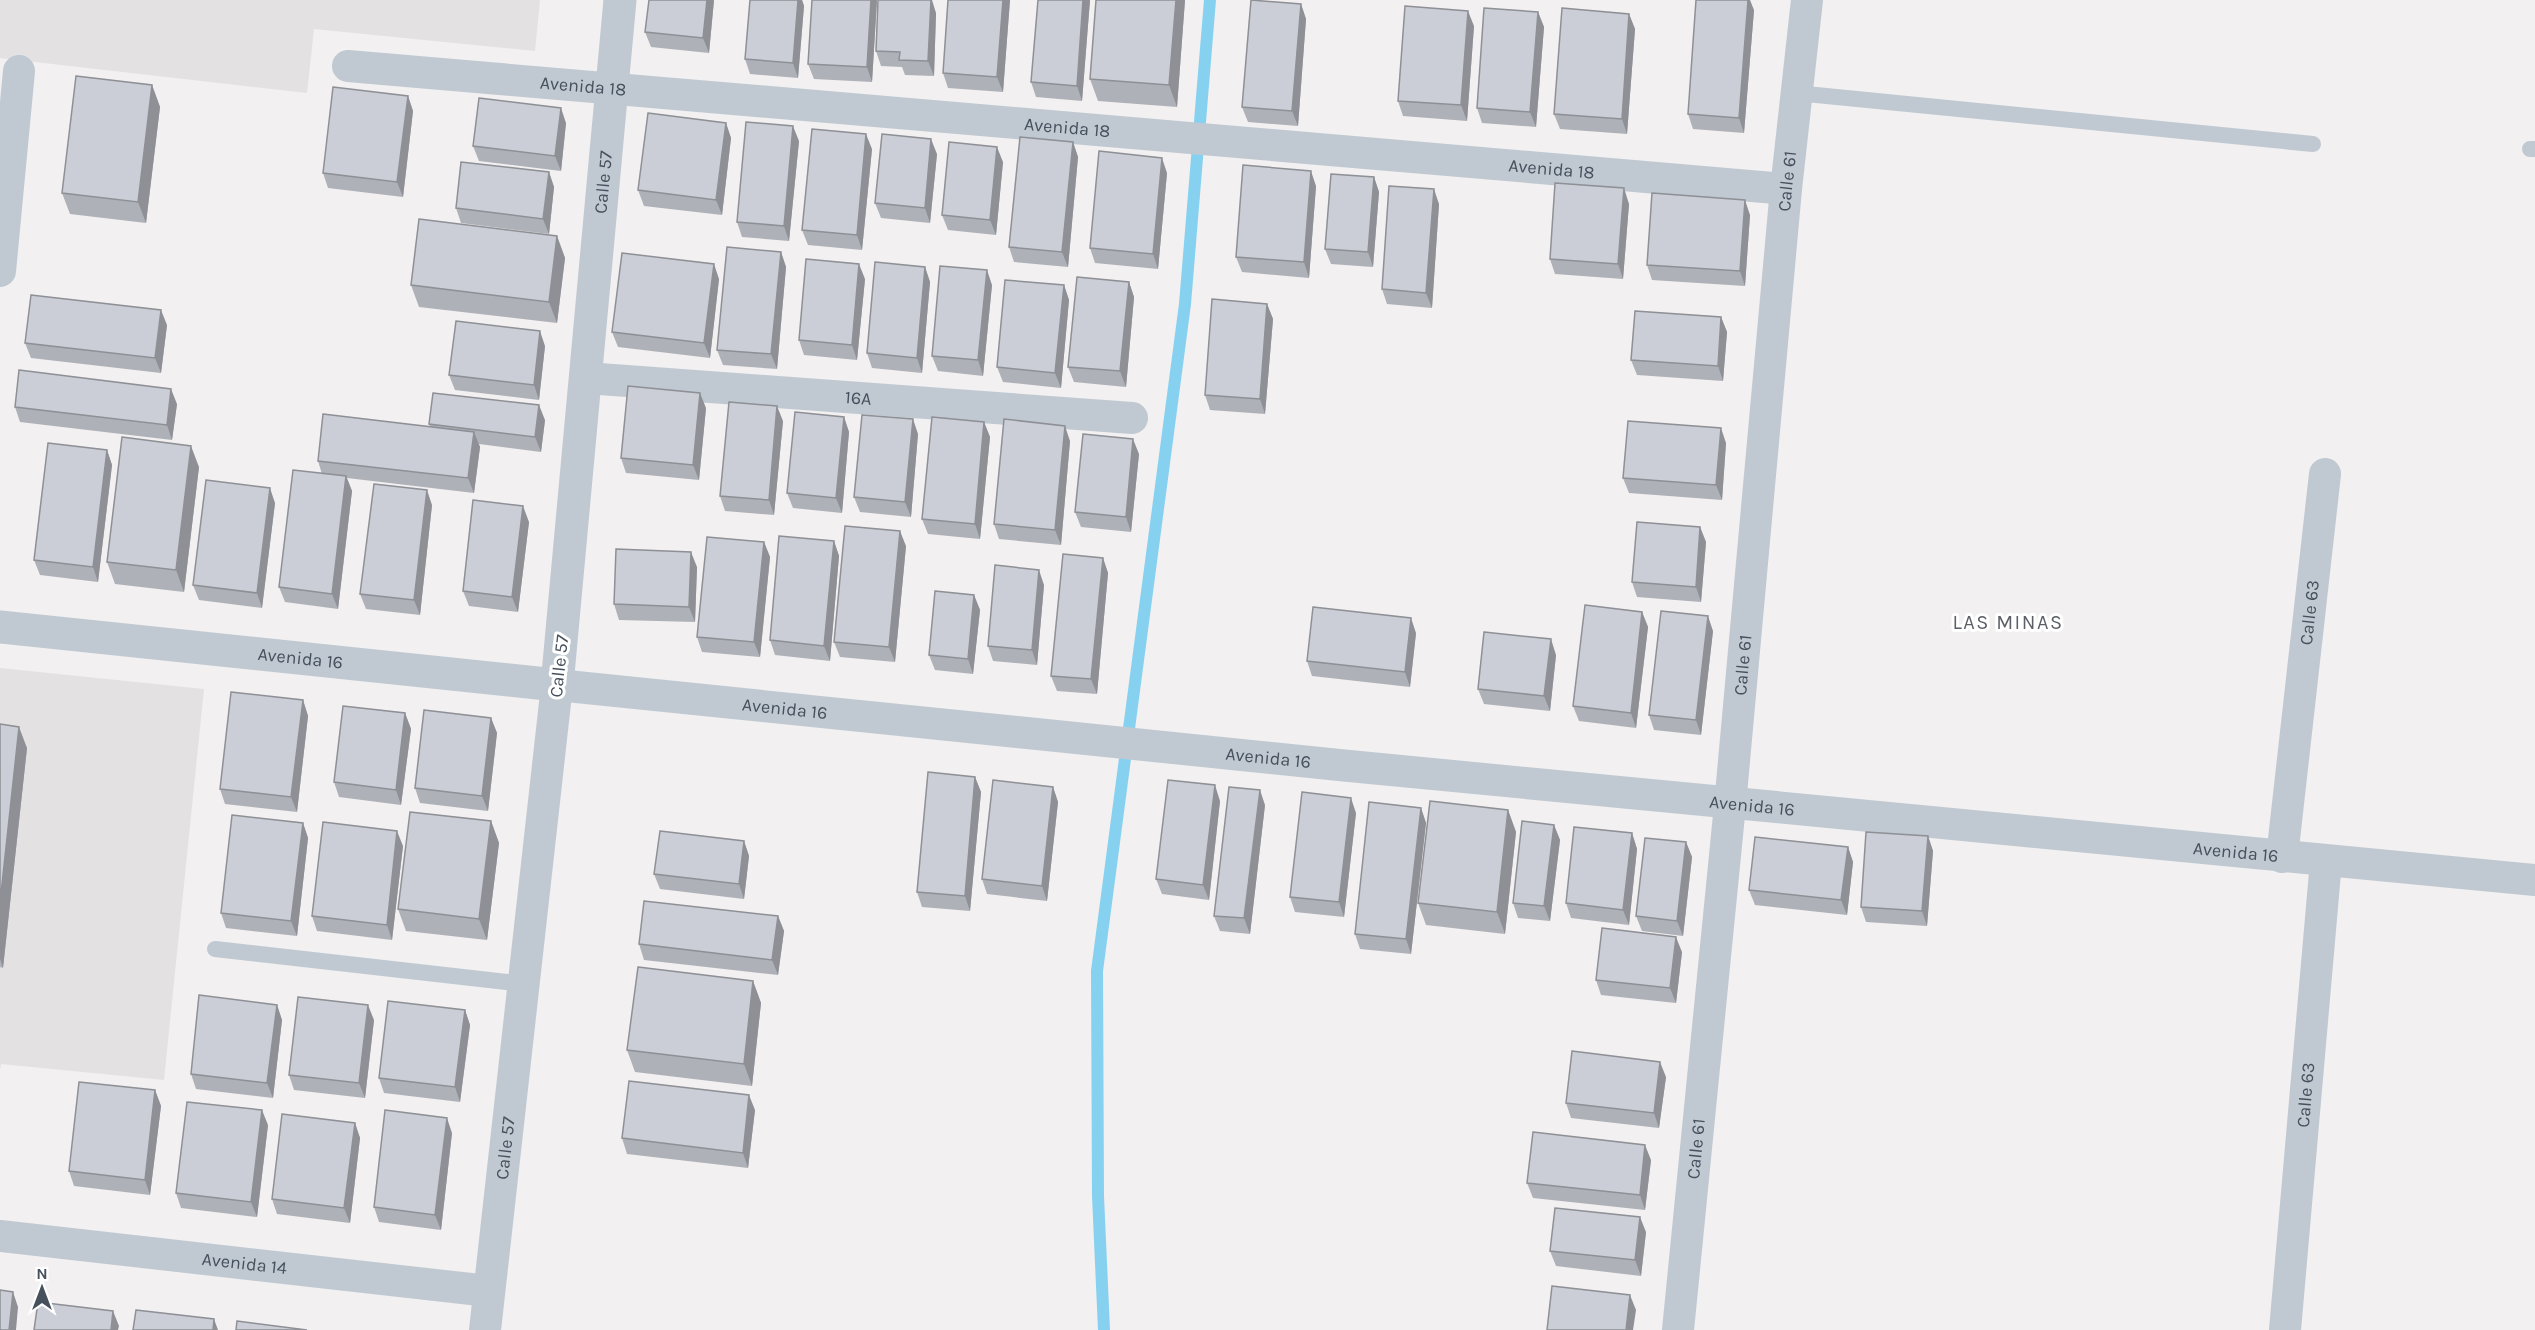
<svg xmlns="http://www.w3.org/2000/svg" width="2535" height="1330" font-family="Karla,sans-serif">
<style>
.education{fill:#e3e1e2}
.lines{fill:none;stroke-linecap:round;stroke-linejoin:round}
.stream{stroke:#87d1f0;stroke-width:12}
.service{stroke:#c0c9d2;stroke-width:16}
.minor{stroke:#c0c9d2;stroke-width:32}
.tertiary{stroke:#c0c9d2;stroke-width:33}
.wall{fill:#afb1b8}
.shaded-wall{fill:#8e9096}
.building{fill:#cbced6;stroke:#8e9096;stroke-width:1.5}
.labels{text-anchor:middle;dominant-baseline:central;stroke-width:6;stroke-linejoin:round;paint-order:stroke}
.street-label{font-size:18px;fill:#47515e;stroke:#fff}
.neighbourhood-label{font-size:20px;letter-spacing:1.5px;fill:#5c5f65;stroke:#fff}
</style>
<rect width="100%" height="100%" fill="#f2f0f0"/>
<path class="education" d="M0,0H540L535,51L314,29L307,93L0,58Z
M0,668L204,689L164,1080L1,1064L0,1070Z"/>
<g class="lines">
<path class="stream" d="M1104,1330L1098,1196L1097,971L1185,304L1210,0"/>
<path class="service" d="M1796,93L2313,144
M2530,149H2535
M215,949L524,984"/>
<g class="minor">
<path id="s1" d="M348,66L1786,189"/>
<path d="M0,271L19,71"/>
<path id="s2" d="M586,378L1132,418"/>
<path id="s3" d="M2282,857L2325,474"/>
<path id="s4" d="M0,1236L489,1291"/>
<path id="s5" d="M485,1330L557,685C1216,754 1875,819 2535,880"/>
<path id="s6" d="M1678,1330L1730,805L1786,189L1807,0"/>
<path id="s7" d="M2285,1330L2326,861"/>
</g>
<path class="tertiary" id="s8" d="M0,627L557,685L620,0"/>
</g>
<path class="wall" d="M714,0L709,53L651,47L645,32Z
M750,0H802L804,6L798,78L750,74L745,59Z
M877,0L872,82L814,79L808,64Z
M948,0H1010L1003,92L948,88L943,73Z
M1038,0H1090L1082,101L1036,97L1031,82Z
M1096,0H1185L1177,107L1098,101L1090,79Z
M1301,4L1306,19L1298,126L1248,122L1242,107Z
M1754,10L1744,133L1693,129L1688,114Z
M1538,12L1544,27L1536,127L1482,123L1477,108Z
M936,13L934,76L905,75L902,67L881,66L876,51Z
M1629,14L1635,29L1627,134L1560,129L1554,114Z
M1474,26L1467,121L1403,116L1398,101Z
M152,85L160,107L146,223L70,214L62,193Z
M408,96L413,111L403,197L328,188L323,173Z
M566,123L561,171L479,161L473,146Z
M726,123L731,138L722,215L644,206L638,190Z
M799,141L789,241L742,237L737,222Z
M1073,142L1078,157L1068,267L1014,262L1009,247Z
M872,149L862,250L808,245L802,230Z
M937,154L930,223L881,218L875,203Z
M1003,162L996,235L948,230L942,215Z
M549,172L554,187L549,234L461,223L456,208Z
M1167,173L1158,269L1095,263L1090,248Z
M1374,177L1379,192L1373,267L1331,264L1325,249Z
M1316,186L1309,278L1242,272L1236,257Z
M1439,204L1432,308L1387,304L1382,289Z
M1629,204L1623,279L1555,274L1550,259Z
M1750,215L1745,286L1652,280L1647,265Z
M557,236L565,258L557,323L419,307L411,285Z
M781,252L786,267L777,369L723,365L717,350Z
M925,267L930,282L922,373L872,368L867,353Z
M719,279L710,358L618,347L612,332Z
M865,279L857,360L804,355L799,340Z
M1129,282L1134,297L1126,387L1074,382L1068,367Z
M992,285L983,376L938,371L932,356Z
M1064,285L1069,300L1061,388L1003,382L997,367Z
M1267,304L1273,319L1265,414L1210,410L1205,395Z
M1721,317L1727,332L1723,381L1637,375L1631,360Z
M167,325L161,373L31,358L25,343Z
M545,346L539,400L455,390L449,375Z
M177,404L172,440L20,422L15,407Z
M706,408L699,480L626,473L621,458Z
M844,417L849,432L842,513L793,508L787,493Z
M545,420L541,452L479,444L480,447L474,493L347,478L352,491L338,609L285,602L279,587L322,474L318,461L430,427L429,424Z
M783,421L774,515L725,511L720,496Z
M984,422L990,437L980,539L928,534L922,519Z
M918,434L911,517L860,512L854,497Z
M1070,441L1061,545L999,539L994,524Z
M1726,443L1722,500L1629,493L1623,478Z
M107,450L112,465L98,582L40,575L34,560Z
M1139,454L1131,532L1081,527L1075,512Z
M199,467L184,592L115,584L107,562Z
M275,503L262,608L199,600L193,585Z
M432,505L420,615L366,609L360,594Z
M529,522L518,612L469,606L463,591Z
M1700,527L1706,542L1701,602L1637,597L1632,582Z
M834,541L839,556L830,661L775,655L770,640Z
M764,542L770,557L760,657L702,652L697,637Z
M906,546L895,662L840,657L834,642Z
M1103,558L1108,573L1097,694L1057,691L1051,676Z
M697,567L695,622L619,620L614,604Z
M1044,585L1037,665L993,661L988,646Z
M974,595L980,610L973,674L935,670L929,655Z
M1642,612L1648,627L1636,728L1579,721L1573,706Z
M1713,631L1701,735L1654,730L1649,715Z
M1416,633L1410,687L1312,676L1307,661Z
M1556,655L1550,711L1484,704L1478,689Z
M303,700L308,716L297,812L225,804L220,789Z
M405,713L411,729L401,805L339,797L334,782Z
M491,718L497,733L488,811L420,803L415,788Z
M0,724L27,748L3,968L0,967Z
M975,777L981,792L970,911L922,907L917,892Z
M1053,787L1058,802L1047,901L987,894L982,879Z
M1220,801L1209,900L1162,894L1156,879Z
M1265,805L1250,934L1220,931L1214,916Z
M1421,808L1426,823L1411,954L1360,949L1355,934Z
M1508,810L1516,832L1505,934L1426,925L1418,903Z
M1356,813L1344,917L1295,912L1290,897Z
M491,821L499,843L487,940L406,931L398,909Z
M303,823L308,838L297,936L226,928L221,913Z
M1554,825L1560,840L1550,921L1518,918L1513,903Z
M1632,833L1637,849L1629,925L1571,918L1566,903Z
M1928,836L1933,851L1927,926L1866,922L1861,907Z
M744,841L749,856L744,899L660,889L654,874Z
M1686,842L1692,857L1683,936L1642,931L1636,916Z
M403,846L392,940L317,931L312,916Z
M1848,847L1853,862L1847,915L1755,905L1749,890Z
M778,916L784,931L778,975L644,960L639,944Z
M1682,952L1676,1003L1601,995L1596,980Z
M753,981L761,1003L752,1086L635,1072L627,1050Z
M277,1005L282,1020L273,1098L196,1089L191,1074Z
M465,1010L470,1025L460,1102L384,1093L379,1078Z
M374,1020L365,1098L294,1090L289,1075Z
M1666,1077L1659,1128L1571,1118L1566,1103Z
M155,1090L161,1106L150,1195L74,1186L69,1171Z
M755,1110L748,1168L627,1154L622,1138Z
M355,1123L360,1138L350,1223L277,1214L272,1199Z
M268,1125L257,1217L181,1208L176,1193Z
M452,1133L441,1230L379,1222L374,1207Z
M1651,1160L1645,1210L1533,1198L1527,1183Z
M1646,1232L1641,1276L1556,1266L1550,1251Z"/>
<path class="shaded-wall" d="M707,0H714L709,53L703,38Z
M798,0H802L804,6L798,78L793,63Z
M871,0H877L872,82L867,67Z
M931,0H932L936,13L934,76L928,61Z
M1003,0H1010L1003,92L997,77Z
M1083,0H1090L1082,101L1077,86Z
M1176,0H1185L1177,107L1169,85Z
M1748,0H1750L1754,10L1744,133L1739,118Z
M1301,4L1306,19L1298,126L1292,111Z
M1468,11L1474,26L1467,121L1461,105Z
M1538,12L1544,27L1536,127L1530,112Z
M1629,14L1635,29L1627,134L1622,119Z
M152,85L160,107L146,223L138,202Z
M408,96L413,111L403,197L397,182Z
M561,108L566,123L561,171L555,156Z
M726,123L731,138L722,215L716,200Z
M793,126L799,141L789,241L784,226Z
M866,134L872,149L862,250L857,235Z
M931,139L937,154L930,223L925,208Z
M1073,142L1078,157L1068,267L1062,252Z
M997,147L1003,162L996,235L990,220Z
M1162,158L1167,173L1158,269L1153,254Z
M1311,171L1316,186L1309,278L1304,262Z
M549,172L554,187L549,234L543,219Z
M1374,177L1379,192L1373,267L1368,252Z
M1624,188L1629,204L1623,279L1618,264Z
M1434,189L1439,204L1432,308L1426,293Z
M1745,200L1750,215L1745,286L1740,271Z
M557,236L565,258L557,323L549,302Z
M781,252L786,267L777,369L771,354Z
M714,264L719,279L710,358L704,343Z
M859,264L865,279L857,360L852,345Z
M925,267L930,282L922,373L917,358Z
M987,270L992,285L983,376L978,360Z
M1129,282L1134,297L1126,387L1120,371Z
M1064,285L1069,300L1061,388L1055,373Z
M1267,304L1273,319L1265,414L1260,399Z
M161,310L167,325L161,373L155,358Z
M1721,317L1727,332L1723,381L1718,366Z
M540,331L545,346L539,400L534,385Z
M171,389L177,404L172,440L167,425Z
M700,393L706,408L699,480L693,465Z
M539,405L545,420L541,452L535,437Z
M777,406L783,421L774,515L769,500Z
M844,417L849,432L842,513L836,498Z
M913,419L918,434L911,517L905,502Z
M984,422L990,437L980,539L975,524Z
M1065,426L1070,441L1061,545L1055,530Z
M1721,428L1726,443L1722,500L1716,485Z
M474,432L480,447L474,493L468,478Z
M1133,439L1139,454L1131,532L1126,517Z
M191,446L199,467L184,592L176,570Z
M107,450L112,465L98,582L93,567Z
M346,476L352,491L338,609L332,594Z
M270,488L275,503L262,608L257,593Z
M427,490L432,505L420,615L414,600Z
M523,506L529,522L518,612L512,597Z
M1700,527L1706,542L1701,602L1696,587Z
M900,531L906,546L895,662L889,647Z
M834,541L839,556L830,661L824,646Z
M764,542L770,557L760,657L754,642Z
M691,552L697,567L695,622L689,607Z
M1103,558L1108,573L1097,694L1091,679Z
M1039,570L1044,585L1037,665L1032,650Z
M974,595L980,610L973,674L968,659Z
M1642,612L1648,627L1636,728L1631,713Z
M1708,616L1713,631L1701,735L1696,720Z
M1411,618L1416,633L1410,687L1405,672Z
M1551,639L1556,655L1550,711L1544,696Z
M303,700L308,716L297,812L291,797Z
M405,713L411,729L401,805L396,790Z
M491,718L497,733L488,811L482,796Z
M19,727L27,748L3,968L0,959V903Z
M975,777L981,792L970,911L965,896Z
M1215,785L1220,801L1209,900L1203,885Z
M1053,787L1058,802L1047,901L1042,886Z
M1260,790L1265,805L1250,934L1244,918Z
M1351,798L1356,813L1344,917L1339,902Z
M1421,808L1426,823L1411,954L1406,939Z
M1508,810L1516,832L1505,934L1497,912Z
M491,821L499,843L487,940L479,919Z
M303,823L308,838L297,936L291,921Z
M1554,825L1560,840L1550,921L1544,906Z
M397,831L403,846L392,940L387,925Z
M1632,833L1637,849L1629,925L1623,910Z
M1928,836L1933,851L1927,926L1922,911Z
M744,841L749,856L744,899L739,884Z
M1686,842L1692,857L1683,936L1677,921Z
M1848,847L1853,862L1847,915L1841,900Z
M778,916L784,931L778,975L772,960Z
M1676,937L1682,952L1676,1003L1670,988Z
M753,981L761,1003L752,1086L744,1064Z
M277,1005L282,1020L273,1098L267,1083Z
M368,1005L374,1020L365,1098L359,1083Z
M465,1010L470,1025L460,1102L455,1087Z
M1660,1062L1666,1077L1659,1128L1654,1113Z
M155,1090L161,1106L150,1195L145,1180Z
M749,1095L755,1110L748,1168L743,1153Z
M262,1110L268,1125L257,1217L251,1202Z
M447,1118L452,1133L441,1230L435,1215Z
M355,1123L360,1138L350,1223L344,1208Z
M1645,1145L1651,1160L1645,1210L1640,1195Z
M1640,1217L1646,1232L1641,1276L1635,1260Z
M13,1292L18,1307L16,1330H9Z
M1630,1295L1636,1310L1633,1330H1626Z
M113,1311L119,1326L118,1330H111Z
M214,1319L218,1330H213Z"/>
<path class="building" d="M649,0H707L703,38L645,32Z
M750,0H798L793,63L745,59Z
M812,0H871L867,67L808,64Z
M878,0H931L928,61L899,60L900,52L876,51Z
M948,0H1003L997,77L943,73Z
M1038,0H1083L1077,86L1031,82Z
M1096,0H1176L1169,85L1090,79Z
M1251,0L1301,4L1292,111L1242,107Z
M1696,0H1748L1739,118L1688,114Z
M1405,6L1468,11L1461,105L1398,101Z
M1484,8L1538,12L1530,112L1477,108Z
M1562,8L1629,14L1622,119L1554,114Z
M76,76L152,85L138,202L62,193Z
M333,87L408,96L397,182L323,173Z
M479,98L561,108L555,156L473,146Z
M648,113L726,123L716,200L638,190Z
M746,122L793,126L784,226L737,222Z
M812,129L866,134L857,235L802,230Z
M882,134L931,139L925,208L875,203Z
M1020,137L1073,142L1062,252L1009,247Z
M949,142L997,147L990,220L942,215Z
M1099,151L1162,158L1153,254L1090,248Z
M461,162L549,172L543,219L456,208Z
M1243,165L1311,171L1304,262L1236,257Z
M1331,174L1374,177L1368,252L1325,249Z
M1555,183L1624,188L1618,264L1550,259Z
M1389,186L1434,189L1426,293L1382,289Z
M1652,193L1745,200L1740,271L1647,265Z
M419,219L557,236L549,302L411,285Z
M727,247L781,252L771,354L717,350Z
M622,253L714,264L704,343L612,332Z
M806,259L859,264L852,345L799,340Z
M875,262L925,267L917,358L867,353Z
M940,266L987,270L978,360L932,356Z
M1077,277L1129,282L1120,371L1068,367Z
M1005,280L1064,285L1055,373L997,367Z
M31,295L161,310L155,358L25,343Z
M1212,299L1267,304L1260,399L1205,395Z
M1635,311L1721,317L1718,366L1631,360Z
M456,321L540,331L534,385L449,375Z
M19,370L171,389L167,425L15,407Z
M628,386L700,393L693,465L621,458Z
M433,393L539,405L535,437L429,424Z
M729,402L777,406L769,500L720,496Z
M795,412L844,417L836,498L787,493Z
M323,414L474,432L468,478L318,461Z
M862,415L913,419L905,502L854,497Z
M932,417L984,422L975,524L922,519Z
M1004,419L1065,426L1055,530L994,524Z
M1628,421L1721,428L1716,485L1623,478Z
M1083,434L1133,439L1126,517L1075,512Z
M122,437L191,446L176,570L107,562Z
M48,443L107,450L93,567L34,560Z
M293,470L346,476L332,594L279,587Z
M206,480L270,488L257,593L193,585Z
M374,484L427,490L414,600L360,594Z
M473,500L523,506L512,597L463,591Z
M1637,522L1700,527L1696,587L1632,582Z
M845,526L900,531L889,647L834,642Z
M779,536L834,541L824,646L770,640Z
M707,537L764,542L754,642L697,637Z
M616,549L691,552L689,607L614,604Z
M1063,554L1103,558L1091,679L1051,676Z
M995,565L1039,570L1032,650L988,646Z
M935,591L974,595L968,659L929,655Z
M1585,605L1642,612L1631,713L1573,706Z
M1313,607L1411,618L1405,672L1307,661Z
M1661,611L1708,616L1696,720L1649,715Z
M1484,632L1551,639L1544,696L1478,689Z
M231,692L303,700L291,797L220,789Z
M343,706L405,713L396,790L334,782Z
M424,710L491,718L482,796L415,788Z
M0,724L19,727L0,903Z
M928,772L975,777L965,896L917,892Z
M993,780L1053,787L1042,886L982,879Z
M1168,780L1215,785L1203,885L1156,879Z
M1229,787L1260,790L1244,918L1214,916Z
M1302,792L1351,798L1339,902L1290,897Z
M1430,801L1508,810L1497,912L1418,903Z
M1369,802L1421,808L1406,939L1355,934Z
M410,812L491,821L479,919L398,909Z
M232,815L303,823L291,921L221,913Z
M1522,821L1554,825L1544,906L1513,903Z
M323,822L397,831L387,925L312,916Z
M1574,827L1632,833L1623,910L1566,903Z
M660,831L744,841L739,884L654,874Z
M1866,832L1928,836L1922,911L1861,907Z
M1755,837L1848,847L1841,900L1749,890Z
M1645,838L1686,842L1677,921L1636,916Z
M644,901L778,916L772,960L639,944Z
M1602,928L1676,937L1670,988L1596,980Z
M638,967L753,981L744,1064L627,1050Z
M199,995L277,1005L267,1083L191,1074Z
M298,997L368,1005L359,1083L289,1075Z
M388,1001L465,1010L455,1087L379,1078Z
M1572,1051L1660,1062L1654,1113L1566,1103Z
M629,1081L749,1095L743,1153L622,1138Z
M79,1082L155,1090L145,1180L69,1171Z
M187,1102L262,1110L251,1202L176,1193Z
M385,1110L447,1118L435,1215L374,1207Z
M282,1114L355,1123L344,1208L272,1199Z
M1533,1132L1645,1145L1640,1195L1527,1183Z
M1555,1208L1640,1217L1635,1260L1550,1251Z
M1552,1286L1630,1295L1626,1330H1547Z
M0,1290L13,1292L9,1330H0Z
M38,1302L113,1311L111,1330H34Z
M136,1310L214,1319L213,1330H133Z
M237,1321L307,1330H236Z"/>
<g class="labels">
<g class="street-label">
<text stroke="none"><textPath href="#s1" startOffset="236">Avenida 18</textPath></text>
<text stroke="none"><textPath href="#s1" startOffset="722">Avenida 18</textPath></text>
<text stroke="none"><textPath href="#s1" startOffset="1208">Avenida 18</textPath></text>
<text stroke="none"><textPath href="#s6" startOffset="1154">Calle 61</textPath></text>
<text stroke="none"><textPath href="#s8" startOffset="1065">Calle 57</textPath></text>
<text stroke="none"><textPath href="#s2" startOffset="273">16A</textPath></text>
<text stroke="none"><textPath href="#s3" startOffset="246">Calle 63</textPath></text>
<text stroke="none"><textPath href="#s8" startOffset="302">Avenida 16</textPath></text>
<text stroke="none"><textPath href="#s6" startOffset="668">Calle 61</textPath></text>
<text transform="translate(559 666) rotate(-84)">Calle 57</text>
<text stroke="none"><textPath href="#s5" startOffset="878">Avenida 16</textPath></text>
<text stroke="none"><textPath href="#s5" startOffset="1364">Avenida 16</textPath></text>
<text stroke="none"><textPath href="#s5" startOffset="1850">Avenida 16</textPath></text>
<text stroke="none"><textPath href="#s5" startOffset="2336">Avenida 16</textPath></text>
<text stroke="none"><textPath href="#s7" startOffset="236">Calle 63</textPath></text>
<text stroke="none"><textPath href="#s5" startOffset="183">Calle 57</textPath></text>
<text stroke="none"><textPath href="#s6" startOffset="182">Calle 61</textPath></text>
<text stroke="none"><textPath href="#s4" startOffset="246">Avenida 14</textPath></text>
</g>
<g class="neighbourhood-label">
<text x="2008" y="622">LAS MINAS</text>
</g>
</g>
<g transform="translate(42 1288)" stroke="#ffffff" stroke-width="4.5" paint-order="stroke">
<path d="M0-4.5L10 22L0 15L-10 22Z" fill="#47515e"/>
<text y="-9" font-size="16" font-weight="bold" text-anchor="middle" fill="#47515e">N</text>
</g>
</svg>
